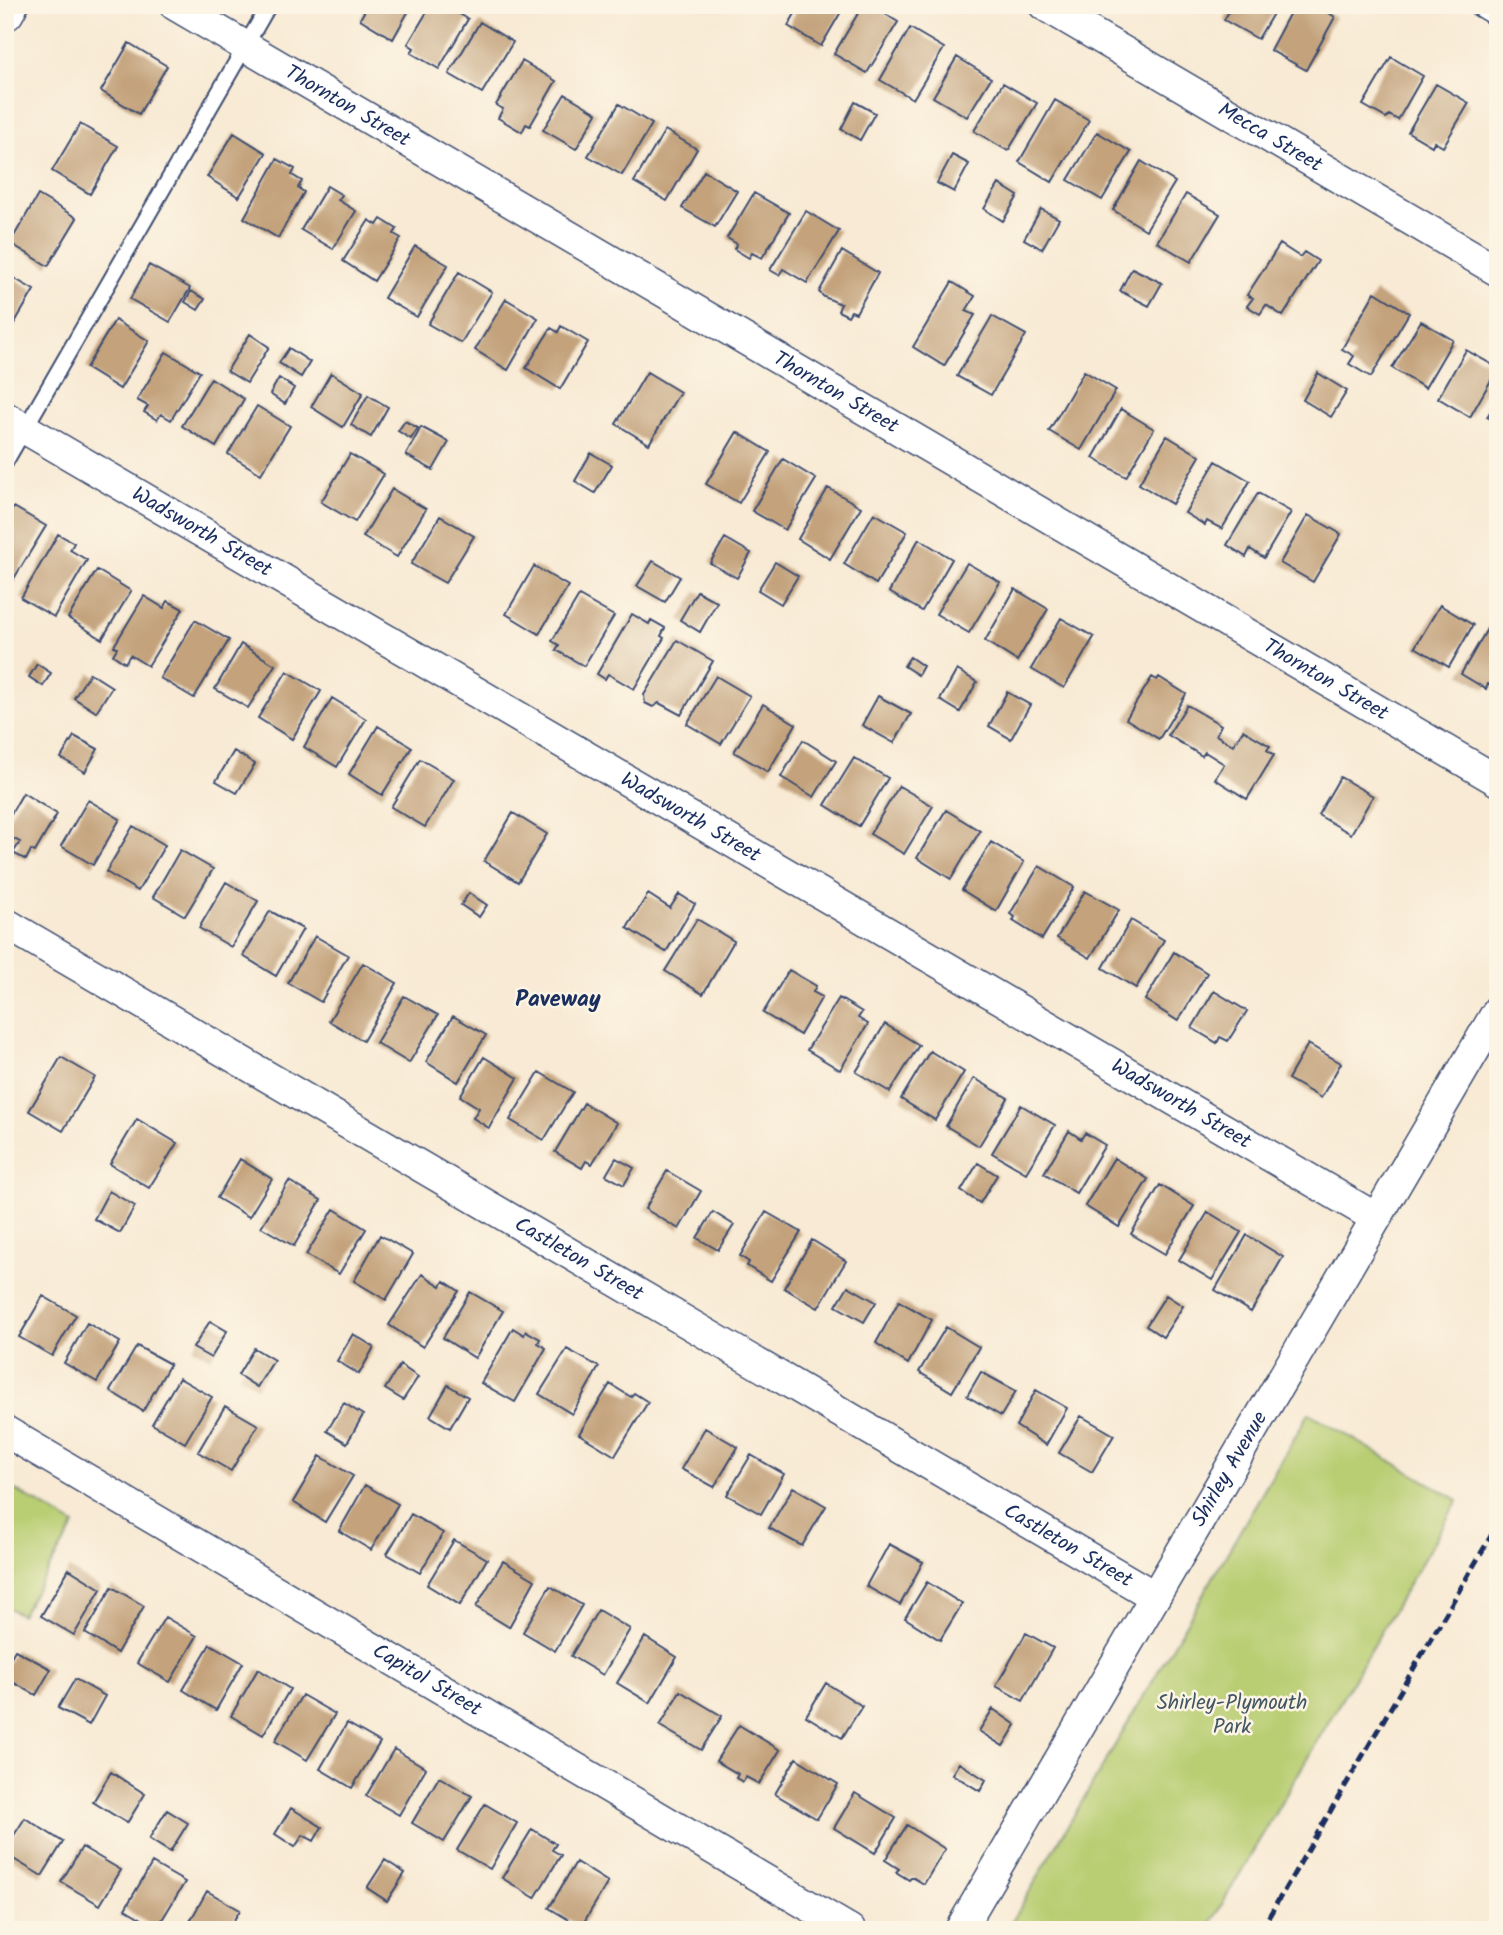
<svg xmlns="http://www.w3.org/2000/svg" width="1503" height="1935" font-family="Kalam,sans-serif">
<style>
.green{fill:#b9ce73;stroke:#6a7e68;stroke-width:2}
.building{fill:#c3a27c}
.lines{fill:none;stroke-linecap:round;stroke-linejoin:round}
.service-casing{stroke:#3c4b70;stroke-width:18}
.minor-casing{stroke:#3c4b70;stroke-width:33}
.tertiary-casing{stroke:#3c4b70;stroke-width:40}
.service{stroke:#fff;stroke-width:14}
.minor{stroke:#fff;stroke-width:30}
.tertiary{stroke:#fff;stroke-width:37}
.rail{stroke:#1b2f5e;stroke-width:5;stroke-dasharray:10 5;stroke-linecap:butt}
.labels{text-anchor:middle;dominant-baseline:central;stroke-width:5;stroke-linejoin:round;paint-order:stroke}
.street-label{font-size:21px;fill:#1b2f5e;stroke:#fcf5e5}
.park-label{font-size:21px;fill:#425763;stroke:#fcf5e5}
.neighbourhood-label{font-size:23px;font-weight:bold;fill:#1b2f5e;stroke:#fcf5e5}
</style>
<rect width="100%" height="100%" fill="#fcf5e5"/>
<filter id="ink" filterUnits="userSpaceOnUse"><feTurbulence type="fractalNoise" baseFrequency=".0143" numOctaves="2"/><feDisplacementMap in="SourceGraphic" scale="14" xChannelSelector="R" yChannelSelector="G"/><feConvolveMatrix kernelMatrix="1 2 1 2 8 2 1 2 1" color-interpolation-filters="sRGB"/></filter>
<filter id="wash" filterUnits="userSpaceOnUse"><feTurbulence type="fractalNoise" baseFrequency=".00686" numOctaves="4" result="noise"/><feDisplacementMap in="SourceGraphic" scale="28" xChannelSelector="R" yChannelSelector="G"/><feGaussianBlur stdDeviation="1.57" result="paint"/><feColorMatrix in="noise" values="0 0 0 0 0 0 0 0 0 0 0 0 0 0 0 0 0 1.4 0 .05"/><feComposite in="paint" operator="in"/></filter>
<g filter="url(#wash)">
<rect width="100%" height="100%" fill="#f8ead4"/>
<path class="green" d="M1309,1413L1458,1500L1207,1930H1007Z
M5,1484L75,1525L21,1615L5,1606Z"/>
<g id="blocks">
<path class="building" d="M368,5H412L393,39L360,19Z
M431,5H444L468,19L439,69L411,53L414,48L408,44Z
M800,5H845L821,46L788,26Z
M863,5H871L898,22L867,73L834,54Z
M1233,5H1278L1258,39L1224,20Z
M1294,5H1317L1335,17L1306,70L1270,50Z
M480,22L513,42L482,93L449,74Z
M910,28L944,48L913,99L880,80Z
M129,43L167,66L139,114L101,91Z
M957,57L991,78L967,117L933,97Z
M1391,57L1423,76L1398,120L1389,115L1386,118L1363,105Z
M522,61L556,81L530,126L526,124L522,132L498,118L503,109L496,105Z
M1003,83L1037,103L1008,151L974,131Z
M1436,84L1469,103L1443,147L1434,142L1432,146L1408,132Z
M565,94L597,113L576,149L543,130Z
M1055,100L1089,120L1052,182L1019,162Z
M855,102L875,113L860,140L841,129Z
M619,104L652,124L622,175L588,156Z
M80,124L118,146L90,194L52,171Z
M665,130L697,149L667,201L634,182Z
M1097,132L1131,152L1102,200L1068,180Z
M234,133L266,153L239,197L207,177Z
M952,155L969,164L954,192L937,183Z
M277,159L295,169L292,175L302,181L298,188L304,192L278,238L244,218Z
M1141,161L1175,182L1146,230L1113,210Z
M704,171L737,191L715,227L682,208Z
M999,184L1018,196L1003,221L984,209Z
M327,186L342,195L338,200L356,211L333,249L301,230Z
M754,193L789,213L762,258L752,253L749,258L734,249L737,244L727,238Z
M1186,194L1220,214L1191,262L1157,242Z
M38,195L77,218L48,266L10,243Z
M1041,209L1059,219L1042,249L1024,239Z
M806,211L839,231L807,283L783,269L779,275L770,270Z
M381,219L397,229L394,234L401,238L374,281L343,261L369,220L377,225Z
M1280,244L1300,257L1304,252L1318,261L1283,316L1266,305L1260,314L1247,306L1253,298L1247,295Z
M415,246L448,265L417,317L384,298Z
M842,251L878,273L856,313L851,311L848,316L838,311L841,304L824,297L819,292Z
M149,265L190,288L170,322L130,299Z
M1132,268L1162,283L1149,306L1120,291Z
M459,272L492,292L461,343L428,324Z
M5,273L34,290L5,339Z
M952,282L975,296L966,311L975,315L944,366L913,347Z
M191,291L205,299L198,310L185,302Z
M1375,292L1409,313L1371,377L1349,364L1354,356L1342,349Z
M506,299L538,318L508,370L475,350Z
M992,316L1026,335L991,395L957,376Z
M115,320L149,341L120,389L86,368Z
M1421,321L1453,340L1425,388L1392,368Z
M561,326L588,342L560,389L526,368L551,328L558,332Z
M250,334L269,347L247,383L227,371Z
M289,348L310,362L301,377L279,363Z
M1466,350L1498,368L1470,417L1438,398Z
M166,352L200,372L171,420L161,414L157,420L144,412L148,406L137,400Z
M1084,371L1116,390L1081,450L1049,431Z
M647,372L680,392L649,444L616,424Z
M331,373L363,393L343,427L311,407Z
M1318,373L1347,391L1331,417L1303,400Z
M211,378L244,399L216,447L182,426Z
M279,378L294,388L285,404L270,394Z
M368,395L388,407L371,437L351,425Z
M1498,399V423L1487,417Z
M257,406L290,426L261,474L228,454Z
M1121,409L1154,429L1126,477L1093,458Z
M405,421L418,428L411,439L398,431Z
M421,427L449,442L433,470L406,455Z
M737,432L770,452L739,503L706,484Z
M1167,436L1200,456L1172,504L1139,484Z
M591,453L612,465L595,493L575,481Z
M350,454L384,474L355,522L321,502Z
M783,459L816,479L785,530L752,511Z
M1216,461L1250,481L1222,529L1207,521L1205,525L1185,513Z
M828,488L861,507L830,559L798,539Z
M392,489L426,509L397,557L363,537Z
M1258,493L1291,512L1264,558L1250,549L1246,557L1227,545Z
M14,507L46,526L10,585L5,582V520Z
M874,513L907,532L876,584L844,564Z
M1308,515L1341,534L1313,582L1280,563Z
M440,516L474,536L445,583L411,564Z
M58,534L74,543L70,550L87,560L54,617L21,598Z
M725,538L751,553L737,578L710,563Z
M919,539L952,559L922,611L889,592Z
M653,561L680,577L665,602L637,586Z
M775,562L798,576L781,604L758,590Z
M967,563L1000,582L969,633L936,614Z
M534,566L568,586L539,634L506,614Z
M97,570L131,591L102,639L68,618Z
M1015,589L1048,609L1017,661L985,641Z
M697,591L717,602L700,632L680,620Z
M144,596L164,608L168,601L183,609L148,666L130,655L125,663L113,655L117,648L114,646Z
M579,596L614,616L584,666L556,650L559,645L552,641Z
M1440,605L1473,625L1449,667L1415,647Z
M632,614L649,624L651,620L665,628L661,636L664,638L634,689L608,674L605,679L597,674Z
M1061,618L1094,637L1064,688L1031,669Z
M195,620L229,640L194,698L160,678Z
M1490,624L1498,629V690L1488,684L1486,689L1461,674Z
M677,640L713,661L681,715L659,703L653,707L645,703L644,695Z
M241,644L275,665L248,708L215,689Z
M910,657L923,666L918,675L904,666Z
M37,664L51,673L43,686L29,677Z
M957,670L977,682L960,712L940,700Z
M287,671L321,691L292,739L258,718Z
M90,673L112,687L96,712L74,698Z
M716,676L750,696L721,744L687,724Z
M1152,677L1157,680L1159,677L1186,694L1159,739L1126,719Z
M1007,692L1030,705L1011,739L989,726Z
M878,696L911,714L894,743L862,725Z
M332,698L366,719L337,767L304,747Z
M763,704L796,724L768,772L734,752Z
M1187,705L1221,725L1216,735L1233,745L1243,730L1270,746L1267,750L1274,755L1247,799L1215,779L1224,764L1205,752L1202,756L1168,735Z
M378,726L412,747L382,795L349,774Z
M74,736L98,749L85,772L61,758Z
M803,740L836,761L814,797L781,777Z
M234,751L255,764L237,793L216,781Z
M854,758L888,778L859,826L825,805Z
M420,759L454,779L425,827L391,807Z
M1340,777L1373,796L1351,834L1318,815Z
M899,786L933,806L904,854L870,834Z
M23,793L57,814L35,852L31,850L26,860L13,853L20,842L5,834V824Z
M88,800L120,819L93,865L61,846Z
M946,810L980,831L951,879L917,858Z
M513,813L547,834L518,882L484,861Z
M133,826L165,845L138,891L106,872Z
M991,842L1024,862L996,911L962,890Z
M180,850L213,869L185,916L153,897Z
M1039,866L1074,887L1042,939L1013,921L1015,917L1010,914Z
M226,882L258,901L231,947L199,928Z
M1085,891L1119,910L1090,958L1057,938Z
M469,893L487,905L479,917L461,905Z
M648,894L670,908L679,894L695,904L666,952L627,928Z
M270,911L303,929L276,976L243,956Z
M697,919L734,941L703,994L665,971Z
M1131,920L1164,940L1136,988L1103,968Z
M315,936L348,955L321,1002L288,983Z
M1174,952L1207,973L1178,1021L1145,1000Z
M363,963L397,983L363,1041L329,1021Z
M789,970L816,986L813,992L822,997L800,1035L763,1013Z
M1214,991L1247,1011L1228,1041L1220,1037L1217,1043L1192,1028Z
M404,996L438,1015L409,1063L376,1043Z
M839,998L862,1012L858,1018L868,1024L840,1070L807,1050Z
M453,1016L486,1035L458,1082L426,1062Z
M885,1024L919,1045L890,1092L856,1072Z
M1308,1044L1341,1063L1321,1098L1288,1079Z
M930,1051L964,1072L935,1120L901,1099Z
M61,1057L95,1077L63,1131L29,1111Z
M484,1057L518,1078L489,1128L473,1118L479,1108L460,1096Z
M539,1072L573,1092L544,1140L510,1120Z
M974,1078L1008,1098L979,1146L946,1126Z
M584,1103L617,1123L592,1164L586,1161L582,1168L555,1152Z
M1021,1105L1055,1125L1026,1173L992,1153Z
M137,1119L177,1143L149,1188L110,1164Z
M1069,1131L1081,1139L1085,1133L1105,1145L1076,1193L1044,1173Z
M616,1158L634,1168L624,1185L606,1175Z
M1114,1158L1148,1179L1119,1227L1085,1206Z
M240,1159L272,1179L249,1217L217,1198Z
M978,1163L997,1175L980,1203L961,1191Z
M667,1171L701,1191L679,1229L645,1209Z
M289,1181L321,1200L294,1246L261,1227Z
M1160,1185L1194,1206L1165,1254L1131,1234Z
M109,1191L135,1206L120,1233L94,1219Z
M334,1209L366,1229L339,1274L306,1255Z
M713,1212L734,1225L718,1250L697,1238Z
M766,1212L801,1232L771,1281L747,1266L749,1262L740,1256Z
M1208,1212L1241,1232L1212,1280L1179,1260Z
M380,1235L413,1254L386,1300L354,1281Z
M1247,1235L1283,1257L1251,1312L1215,1290Z
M812,1240L846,1261L818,1308L784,1288Z
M422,1274L441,1286L444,1281L459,1291L423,1347L389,1325Z
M848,1286L876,1302L864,1322L836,1306Z
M470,1292L503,1311L475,1358L443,1338Z
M1166,1295L1183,1306L1163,1337L1146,1326Z
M43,1296L76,1315L52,1356L19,1337Z
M899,1301L932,1320L908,1364L876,1343Z
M210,1321L227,1331L211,1358L193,1348Z
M87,1323L120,1342L97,1382L64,1363Z
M946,1327L979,1347L952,1392L919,1372Z
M513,1328L524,1335L526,1331L540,1339L538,1343L546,1348L515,1402L481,1383Z
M353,1334L374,1347L359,1374L337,1361Z
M137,1346L170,1364L143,1411L110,1391Z
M254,1348L274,1360L257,1387L238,1375Z
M567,1349L599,1367L572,1414L539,1394Z
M400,1365L418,1377L403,1400L385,1389Z
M981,1372L1016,1391L1001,1416L967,1396Z
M179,1378L212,1397L185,1443L152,1424Z
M610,1384L631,1397L634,1393L648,1402L615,1456L579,1434Z
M448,1385L468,1397L450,1428L430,1416Z
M1036,1390L1067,1408L1046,1445L1016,1426Z
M344,1403L363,1415L347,1443L327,1431Z
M225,1406L258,1425L231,1471L198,1452Z
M1081,1416L1114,1435L1092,1472L1059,1453Z
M705,1428L738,1447L714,1487L681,1469Z
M751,1455L784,1474L761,1514L727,1495Z
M320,1456L353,1476L325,1522L293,1502Z
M365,1485L398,1504L371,1550L339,1531Z
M793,1487L826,1506L802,1546L769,1528Z
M411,1514L443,1533L420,1573L387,1554Z
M454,1540L487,1559L460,1605L427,1585Z
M889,1544L923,1562L900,1605L866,1586Z
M503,1561L535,1580L509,1627L476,1607Z
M69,1569L101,1589L74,1635L41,1616Z
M927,1582L962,1604L940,1640L905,1618Z
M550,1586L582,1605L555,1651L523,1632Z
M112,1587L144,1606L117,1653L85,1633Z
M598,1610L630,1629L603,1675L571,1656Z
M165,1617L197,1636L170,1682L137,1663Z
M1026,1633L1053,1648L1023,1701L996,1686Z
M645,1637L677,1657L650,1703L617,1683Z
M210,1644L243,1663L216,1710L183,1690Z
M15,1650L51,1669L36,1695L5,1678V1667Z
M258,1669L290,1689L263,1735L231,1716Z
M75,1679L105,1696L89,1725L58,1708Z
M826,1683L862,1706L842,1738L806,1716Z
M680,1691L722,1716L701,1750L660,1726Z
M302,1695L335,1714L307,1760L275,1741Z
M993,1709L1016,1725L1003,1746L979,1731Z
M347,1723L380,1742L352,1788L320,1769Z
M739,1725L780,1750L759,1784L746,1777L743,1782L736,1778L738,1774L716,1761Z
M394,1749L426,1768L399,1815L366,1796Z
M796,1758L838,1784L817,1819L775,1794Z
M959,1763L986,1780L980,1791L952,1774Z
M111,1772L145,1794L127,1823L93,1802Z
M439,1777L472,1796L444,1842L412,1823Z
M855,1793L896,1818L875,1853L834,1828Z
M485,1804L517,1823L490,1869L457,1850Z
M291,1808L322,1827L314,1841L303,1835L295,1847L275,1834Z
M167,1810L188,1823L170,1852L149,1839Z
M25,1818L63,1842L42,1876L5,1854V1849Z
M907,1825L945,1849L924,1884L912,1877L909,1880L896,1872L899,1869L885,1860Z
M532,1829L556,1844L552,1850L561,1855L535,1898L502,1878Z
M82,1847L121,1870L100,1905L61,1882Z
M385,1860L405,1873L387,1901L367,1888Z
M576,1862L608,1882L581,1927L549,1908Z
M152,1863L185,1882L157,1928L125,1909Z
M207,1891L240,1910L228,1930H185Z"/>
</g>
</g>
<g filter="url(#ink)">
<use href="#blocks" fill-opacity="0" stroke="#3c4b70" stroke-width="2"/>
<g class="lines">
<defs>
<path id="service" d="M1473,5L1498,20
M5,463L269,5"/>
<g id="minor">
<path id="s1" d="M175,5L1498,781"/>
<path id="s2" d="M1044,5L1498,271"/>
<path id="s3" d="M5,417L1376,1218"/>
<path id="s4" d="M5,923L1154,1596"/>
<path id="s5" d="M5,1431L850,1930"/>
<path id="s6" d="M960,1930L1498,1010"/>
</g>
<path id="tertiary" d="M5,12L9,5"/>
</defs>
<use href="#service" class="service-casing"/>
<use href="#minor" class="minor-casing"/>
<use href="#tertiary" class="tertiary-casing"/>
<use href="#service" class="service"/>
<use href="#minor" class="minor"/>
<use href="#tertiary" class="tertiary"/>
<path class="rail" d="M1261,1930L1498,1524"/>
</g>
</g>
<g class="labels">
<g class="street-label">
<text stroke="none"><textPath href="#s1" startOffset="200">Thornton Street</textPath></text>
<text stroke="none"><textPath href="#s2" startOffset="262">Mecca Street</textPath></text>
<text stroke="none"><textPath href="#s1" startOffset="766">Thornton Street</textPath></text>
<text stroke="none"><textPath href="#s3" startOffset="228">Wadsworth Street</textPath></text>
<text stroke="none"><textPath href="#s1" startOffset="1334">Thornton Street</textPath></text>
<text stroke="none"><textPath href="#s3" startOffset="794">Wadsworth Street</textPath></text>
<text stroke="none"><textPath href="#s3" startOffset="1362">Wadsworth Street</textPath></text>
<text stroke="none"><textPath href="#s4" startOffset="665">Castleton Street</textPath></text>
<text stroke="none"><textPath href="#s6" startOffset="534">Shirley Avenue</textPath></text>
<text stroke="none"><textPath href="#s4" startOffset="1232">Castleton Street</textPath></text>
<text stroke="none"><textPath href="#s5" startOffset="490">Capitol Street</textPath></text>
</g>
<g class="park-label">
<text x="1232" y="1703">Shirley-Plymouth<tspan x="1232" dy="24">Park</tspan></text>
</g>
<g class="neighbourhood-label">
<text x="558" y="1000">Paveway</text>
</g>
</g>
<rect width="1503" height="1935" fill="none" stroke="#fcf5e5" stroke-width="28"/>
</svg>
